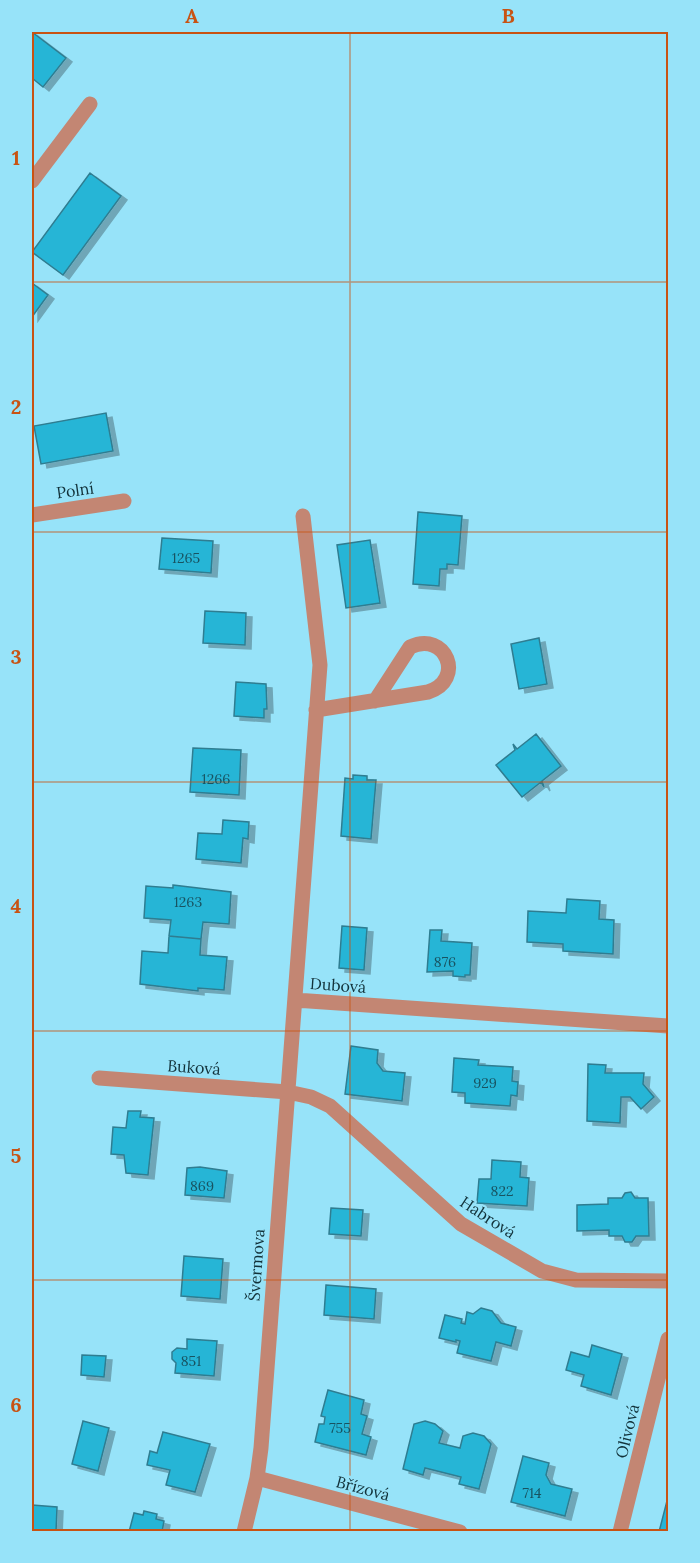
<svg xmlns="http://www.w3.org/2000/svg" width="700" height="1563" font-family="Lora,serif">
<style>
.building{fill:#28b5d6;stroke:#2f7d91;stroke-width:1.5;filter:url(#shadow)}
.lines{fill:none;stroke-linecap:round;stroke-linejoin:round}
.minor{stroke:#c38673;stroke-width:15}
.grid{fill:none;stroke:#c85313;stroke-width:1.5;stroke-opacity:0.55}
.labels{text-anchor:middle;dominant-baseline:central;stroke-width:4.5;stroke-linejoin:round;paint-order:stroke}
.number-label{font-size:14px;fill:#185361}
.street-label{font-size:16px;fill:#12323a;stroke:#97e3f9}
.neatline{fill:none;stroke:#c85313;stroke-width:2}
.grid-label{font-size:20px;text-anchor:middle;font-weight:bold;fill:#c85313}
</style>
<defs>
<filter id="shadow"><feDropShadow dx="6" dy="4" stdDeviation="0" flood-color="#0004"/></filter>
</defs>
<rect width="100%" height="100%" fill="#97e3f9"/>
<path class="building" d="M32,32L66,58L43,87L32,78Z
M90,173L121,196L63,275L32,252Z
M32,283L48,295L32,317Z
M106,413L113,451L41,464L34,426Z
M418,512L462,516L458,565L447,564V569H440L439,586L413,584Z
M162,538L213,541L211,573L159,569Z
M370,540L380,603L346,608L337,545Z
M205,611L246,613L245,645L203,643Z
M539,638L547,684L519,689L511,644Z
M236,682L266,684L267,709H264V718L234,716Z
M536,734L561,766L542,781L544,787L541,782L522,797L496,765L515,750L513,744L517,749Z
M193,748L241,750L239,795L190,792Z
M353,775L367,776V780H376L371,839L341,836L345,778L353,779Z
M223,820L249,822L248,839L243,838L241,863L196,859L198,833L222,834Z
M173,885L231,892L229,924L203,922L201,939L169,936L171,920L144,918L146,886L173,888Z
M567,899L600,901L599,919L614,920L613,954L563,951V944L527,942L528,911L566,913Z
M342,926L367,928L364,970L339,968Z
M430,930H442L441,941L472,943L470,975H465V977L453,976V971L427,972Z
M169,936L201,939L200,955L227,957L224,990L198,988V991L140,984L142,951L168,953Z
M351,1046L378,1050L377,1063L383,1071L405,1073L402,1101L345,1094Z
M454,1058L479,1060L478,1065L513,1067L512,1081L518,1082L517,1096L511,1095L510,1106L465,1103V1093L452,1092Z
M588,1064L606,1065L605,1073H644L643,1084L654,1097L641,1109L630,1097H621L620,1123L587,1121Z
M128,1111H141L140,1117L154,1118L148,1175L126,1173L124,1155L111,1154L113,1127L126,1128Z
M492,1160L521,1162L520,1177L529,1178L527,1206L477,1203L479,1179H491Z
M200,1167L227,1171L224,1198L185,1195L187,1168Z
M631,1192L635,1198H648L649,1236H636L632,1242H625L622,1236H609V1230L577,1231V1205L608,1204V1198H622L625,1193Z
M331,1208L363,1210L361,1236L329,1234Z
M184,1256L223,1259L220,1299L181,1296Z
M326,1285L376,1289L374,1319L324,1315Z
M481,1308L492,1311L501,1323L516,1327L511,1346L496,1342L491,1361L457,1353L460,1341L456,1340V1342L439,1338L445,1315L462,1319L461,1323L465,1324L467,1312L473,1314Z
M187,1339L217,1341L214,1376L175,1373L176,1363L172,1359V1352L177,1348L187,1349Z
M592,1345L622,1354L611,1395L581,1386L584,1375L566,1370L571,1352L589,1357Z
M82,1355L106,1356L104,1377L81,1375Z
M328,1390L364,1400L361,1414L367,1416L362,1434L371,1437L366,1455L315,1442L319,1424H324L325,1417L321,1416Z
M83,1421L109,1428L98,1471L72,1464Z
M425,1421L435,1424L443,1431L439,1443L460,1448L463,1436L473,1433L484,1436L491,1444L479,1489L459,1484L461,1477L425,1468L423,1475L403,1469L414,1424Z
M163,1432L210,1444L195,1492L166,1485L170,1470L147,1465L150,1451L157,1453Z
M523,1456L549,1463L546,1475L551,1484L572,1489L565,1516L511,1502Z
M668,1497V1532H659Z
M32,1505L57,1507L56,1532H32Z
M144,1511L157,1514L156,1519L164,1521L162,1532H129L134,1513L143,1515Z"/>
<g class="lines">
<path class="minor" d="M32,181L90,104
M32,515L124,501
M316,710L428,692C466,680 446,630 410,647L375,701
M295,1000L668,1026
M99,1078L288,1092L311,1097L330,1106L461,1224L542,1271L576,1280L668,1281
M257,1478L460,1532
M244,1532L257,1478L261,1448L320,665L303,516
M620,1532L668,1339"/>
</g>
<path class="grid" d="M350,32V1532M32,282H668M32,532H668M32,782H668M32,1031H668M32,1280H668"/>
<g class="labels">
<g class="number-label">
<text x="186" y="558">1265</text>
<text x="216" y="779">1266</text>
<text x="188" y="902">1263</text>
<text x="445" y="962">876</text>
<text x="485" y="1083">929</text>
<text x="202" y="1186">869</text>
<text x="502" y="1191">822</text>
<text x="191" y="1361">851</text>
<text x="340" y="1428">755</text>
<text x="532" y="1493">714</text>
</g>
<g class="street-label">
<text transform="translate(75 490) rotate(-8)">Polní</text>
<text transform="translate(338 985) rotate(4)">Dubová</text>
<text transform="translate(194 1067) rotate(4)">Buková</text>
<text transform="translate(488 1217) rotate(33)">Habrová</text>
<text transform="translate(256 1265) rotate(-86)">Švermova</text>
<text transform="translate(627 1431) rotate(-76)">Olivová</text>
<text transform="translate(363 1488) rotate(15)">Břízová</text>
</g>
</g>
<rect width="700" height="1563" fill="none" stroke="#97e3f9" stroke-width="66"/>
<rect x="33" y="33" width="634" height="1497" class="neatline"/>
<g class="grid-label">
<text x="192" y="23">A</text>
<text x="508" y="23">B</text>
<text x="16" y="165">1</text>
<text x="16" y="414">2</text>
<text x="16" y="664">3</text>
<text x="16" y="913">4</text>
<text x="16" y="1163">5</text>
<text x="16" y="1412">6</text>
</g>
</svg>
